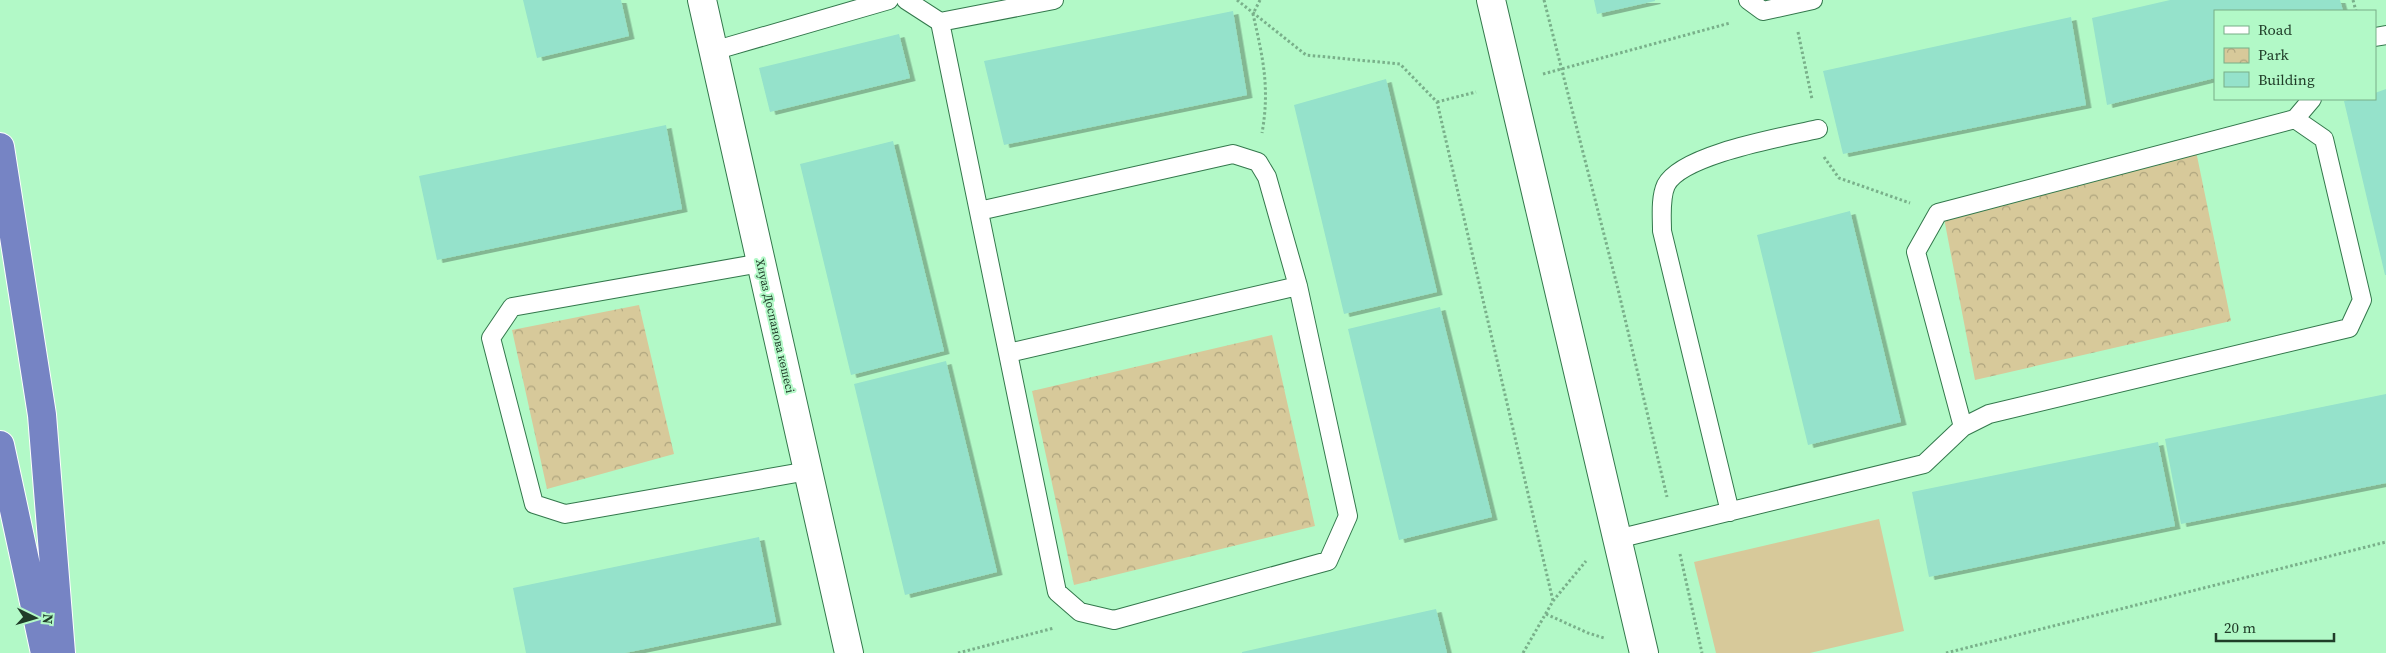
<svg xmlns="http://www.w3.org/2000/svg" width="2386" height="653" font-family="'Source Serif 4',serif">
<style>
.park{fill:url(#park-crowns)}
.pitch{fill:#d7c99a}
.building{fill:#95e2cb;filter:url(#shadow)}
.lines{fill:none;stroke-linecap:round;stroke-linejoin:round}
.lane-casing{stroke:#33784c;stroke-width:20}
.secondary-casing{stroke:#33784c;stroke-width:30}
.highway-casing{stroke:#fff;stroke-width:30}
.path{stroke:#79b08a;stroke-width:3;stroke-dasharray:2.5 2.5;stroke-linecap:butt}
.lane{stroke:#fff;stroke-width:18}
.secondary{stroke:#fff;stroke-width:28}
.highway{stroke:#7684c4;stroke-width:28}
.labels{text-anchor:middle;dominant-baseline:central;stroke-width:4;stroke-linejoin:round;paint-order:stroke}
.street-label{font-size:12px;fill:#203d29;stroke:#b2f9c7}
</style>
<defs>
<pattern id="park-crowns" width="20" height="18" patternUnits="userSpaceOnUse" patternTransform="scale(1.25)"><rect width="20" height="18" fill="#d7c99a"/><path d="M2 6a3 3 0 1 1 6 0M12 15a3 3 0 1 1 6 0" fill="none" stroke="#aea47e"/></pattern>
<filter id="shadow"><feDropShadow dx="5.5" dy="3" stdDeviation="0" flood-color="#0004"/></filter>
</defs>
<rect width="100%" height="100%" fill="#b2f9c7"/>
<path class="park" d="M2196,151L2231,321L1975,380L1943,213Z
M639,305L674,454L547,489L512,330Z
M1272,335L1315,526L1074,585L1032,391Z"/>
<path class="pitch" d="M1879,519L1904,631L1810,653H1716L1694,562Z"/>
<path class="building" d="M523,0H621L629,36L537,58Z
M1594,0H1655V1L1597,14Z
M2170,0H2340L2343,11H2215V78L2107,105L2092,18Z
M1233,11L1247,95L1004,145L984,61Z
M2071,17L2086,105L1843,154L1823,71Z
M899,34L910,78L770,112L759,68Z
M1386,79L1437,292L1344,314L1294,105Z
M2386,89V275H2385L2344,101L2352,99H2375V93Z
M666,125L682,209L437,260L419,176Z
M893,141L944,351L851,375L800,164Z
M1850,211L1901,422L1808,445L1757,235Z
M1440,307L1492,517L1399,540L1348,329Z
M946,361L997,572L905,595L854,384Z
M2386,394V483L2181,524L2165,439Z
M2158,442L2175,526L1929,577L1912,492Z
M759,537L776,622L625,653H526L513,588Z
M1436,609L1447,653H1242V652Z"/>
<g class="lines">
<defs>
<path id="lane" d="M906,0L940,22L1057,592L1080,612L1114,620L1328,561L1348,516L1298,286L1267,177L1258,162L1233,154L979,211
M1748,0L1763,11L1813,0
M940,22L1054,0
M2375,37L2386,35
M713,51L889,0
M761,263L512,307L491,338L534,504L565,514L808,471
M1008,353L1298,286
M1963,427L1916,252L1938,213L2295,119L2312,99
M1730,512L1662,231C1662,217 1660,198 1666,185C1682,154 1784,137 1818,129
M1617,539L1924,464L1963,427L1989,414L2349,328L2362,300L2324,139L2295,119"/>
<path id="secondary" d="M702,0L849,653
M1491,0L1644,653"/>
<path id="highway" d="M0,147L42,415L61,653
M0,445L45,653"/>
</defs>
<use href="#lane" class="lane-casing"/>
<use href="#secondary" class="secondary-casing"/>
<use href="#highway" class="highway-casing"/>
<path class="path" d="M1237,0L1306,55L1400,64L1437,102L1553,601
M1260,0L1253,14C1263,58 1270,88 1262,133
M1544,0L1618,289L1667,497
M2353,0L2356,11
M1798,32L1812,99
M1543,74L1730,23
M1437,102L1476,92
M1824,157L1839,178L1910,203
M1680,554L1702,653
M1546,614L1588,633L1604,638
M958,653L1054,628
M1523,653L1553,601L1586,561
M1946,653L2386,542"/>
<use href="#lane" class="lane"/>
<use href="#secondary" class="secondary"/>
<use href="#highway" class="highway"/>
</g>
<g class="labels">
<g class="street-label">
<text transform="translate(775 326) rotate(77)">Хиуаз Доспанова көшесі</text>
</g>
</g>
<rect x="2214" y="10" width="162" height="90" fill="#b2f9c7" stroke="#78ae88"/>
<rect x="2224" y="26" width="25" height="8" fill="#ffffff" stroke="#78ae88"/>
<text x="2258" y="35" font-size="15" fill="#203d29">Road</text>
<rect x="2224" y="48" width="25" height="15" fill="url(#park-crowns)" stroke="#78ae88"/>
<text x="2258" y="60" font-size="15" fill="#203d29">Park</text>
<rect x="2224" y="72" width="25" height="15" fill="#95e2cb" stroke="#78ae88"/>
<text x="2258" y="85" font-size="15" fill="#203d29">Building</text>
<g transform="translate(35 618) rotate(95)" stroke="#b2f9c7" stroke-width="4" paint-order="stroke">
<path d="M0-4L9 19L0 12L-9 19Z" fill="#203d29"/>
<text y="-8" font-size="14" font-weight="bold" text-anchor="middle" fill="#203d29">N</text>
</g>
<path d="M2216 633v8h118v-8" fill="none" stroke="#203d29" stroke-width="2.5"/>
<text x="2224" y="633" font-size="15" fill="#203d29" stroke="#b2f9c7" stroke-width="4" paint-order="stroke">20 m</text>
</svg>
